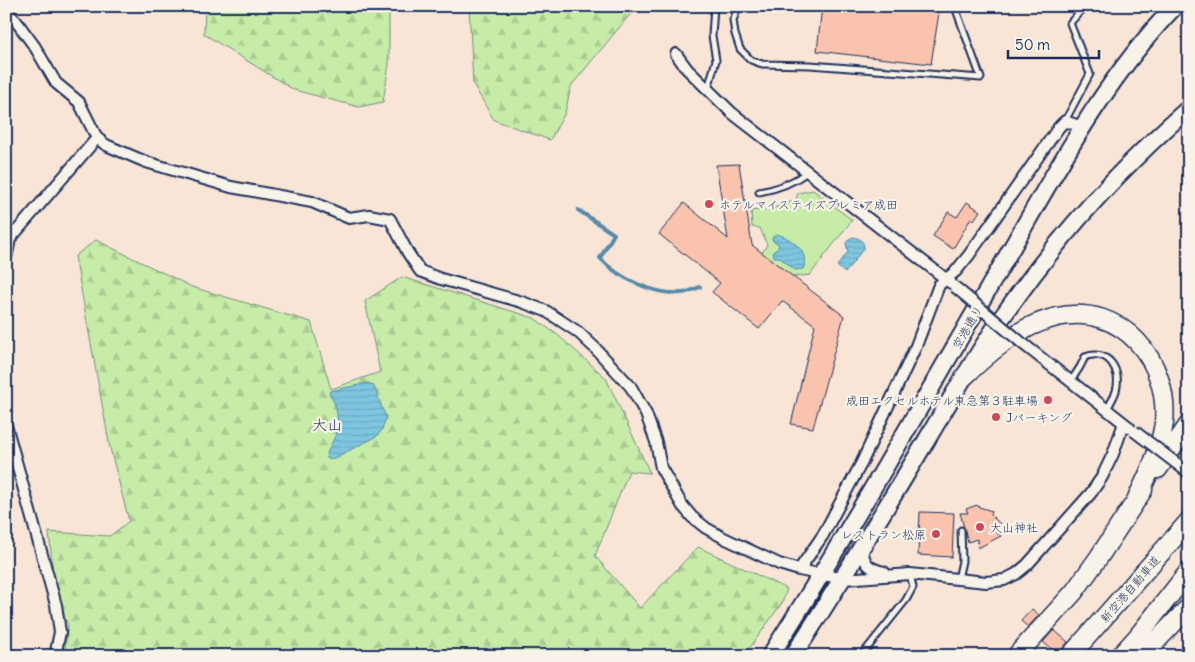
<svg xmlns="http://www.w3.org/2000/svg" width="1195" height="662" font-family="Delius,'Klee One',sans-serif">
<style>
.green{fill:#c6eca7;stroke:#708e82}
.forest{fill:url(#forest-firs);stroke:#708e82}
.water{fill:url(#water-rules);stroke:#568aab}
.lines{fill:none;stroke-linecap:round;stroke-linejoin:round}
.stream{stroke:#568aab;stroke-width:4}
.building{fill:#fac3ad;stroke:#1b2f5e}
.service-casing{stroke:#1b2f5e;stroke-width:9}
.minor-casing{stroke:#1b2f5e;stroke-width:14}
.trunk-casing{stroke:#1b2f5e;stroke-width:20}
.motorway-casing{stroke:#1b2f5e;stroke-width:21}
.service{stroke:#f7f3e8;stroke-width:5}
.minor{stroke:#f7f3e8;stroke-width:10}
.trunk{stroke:#f7f3e8;stroke-width:16}
.motorway{stroke:#f7f3e8;stroke-width:18}
.minor-bridge-casing{stroke:#1b2f5e;stroke-width:14;stroke-linecap:butt}
.minor-bridge{stroke:#f7f3e8;stroke-width:10}
.poi-dot{fill:#d1495b;stroke:#f7f3e8;stroke-width:2}
.labels{text-anchor:middle;dominant-baseline:central;stroke-width:4.5;stroke-linejoin:round;paint-order:stroke}
.poi-label{font-size:12px;fill:#1b2f5e;stroke:#f7f3e8;text-anchor:start}
.street-label{font-size:12px;fill:#1b2f5e;stroke:#f7f3e8}
.quarter-label{font-size:15px;fill:#1b2f5e;stroke:#f7f3e8}
</style>
<defs>
<pattern id="forest-firs" width="22" height="20" patternUnits="userSpaceOnUse" patternTransform="scale(1.25)"><rect width="22" height="20" fill="#c6eca7"/><path d="M5 1l3.5 6h-7zM16 11l3.5 6h-7z" fill="#aacb92"/></pattern>
<pattern id="water-rules" width="6" height="5" patternUnits="userSpaceOnUse" patternTransform="scale(1.25)"><rect width="6" height="5" fill="#7ec6df"/><path d="M0 2.5h6" fill="none" stroke="#6caac2"/></pattern>
</defs>
<rect width="100%" height="100%" fill="#f8e5d6"/>
<filter id="ink" filterUnits="userSpaceOnUse"><feTurbulence type="fractalNoise" baseFrequency=".02" numOctaves="2"/><feDisplacementMap in="SourceGraphic" scale="10" xChannelSelector="R" yChannelSelector="G"/><feConvolveMatrix kernelMatrix="1 2 1 2 8 2 1 2 1" color-interpolation-filters="sRGB"/></filter>
<g filter="url(#ink)">
<path class="green" d="M813,190L852,220L810,275L793,277L762,253L767,245L760,228L752,227L751,211L774,208L796,200L798,193Z"/>
<path class="forest" d="M205,6H389V64L383,102L359,107L294,90L204,34Z
M469,6H637L571,86L565,113L550,140L494,120L473,84Z
M96,240L192,287L311,322L331,389L380,372L365,301L402,277L534,318L559,336L606,378L650,473L629,471L595,556L640,608L698,547L787,589L782,603L744,656H64L68,624L56,605L49,532L110,536L129,521L110,448L75,256Z"/>
<path class="water" d="M777,234C791,238 811,252 803,269L795,270L779,257H774L773,252L778,248L779,244L773,241L772,238Z
M853,237C860,238 864,241 864,248L845,273L837,266L848,252L846,243L849,239Z
M368,383L373,385C379,396 380,406 386,417L382,430L376,437L330,460L326,457L327,454C329,447 333,442 335,436C340,421 337,405 329,393L330,391Z"/>
<g class="lines">
<path class="stream" d="M578,210L614,234L600,258C618,278 654,295 681,293C687,293 694,289 700,287"/>
</g>
<path class="building" d="M822,6H940L931,64L817,51Z
M739,164L752,245L844,316L813,428L791,424L815,325L782,301L759,329L712,292L720,283L659,234L684,203L728,239L716,165Z
M967,202L980,211L974,220L971,218L953,249L933,236L948,212L957,217Z
M977,505L979,507L992,511L991,515L1000,524L993,530L1001,536L978,548L977,539L968,542L960,513H968L966,509Z
M920,512L954,513L952,557L918,555Z
M1032,609L1039,615L1028,627L1021,621Z
M1054,630L1068,642L1062,649L1060,656L1043,642Z"/>
<g class="lines">
<defs>
<path id="service" d="M739,6L733,20L735,34L740,49L751,60L762,64L810,65L981,78L955,7L956,6
M708,89L716,60L712,36L714,6
M1065,121L1090,74L1070,23L1085,6
M759,192C777,189 793,183 807,172
M1071,381L1080,367L1085,357C1108,348 1122,370 1116,391C1114,397 1110,404 1107,409
M958,579L962,561L961,530
M861,656L906,600L913,587L910,574"/>
<path id="minor" d="M6,11L16,21L35,47L56,83L79,102L97,138L106,145L146,162L231,187L312,202L349,218L369,215L390,219L408,253L420,271L441,279L522,302L546,311L578,332L595,348L631,387L646,414L656,442L661,468L682,505L692,517L706,528L724,538L779,564L799,570L844,579L910,574L986,582L1004,580L1016,574L1027,565L1091,493L1102,477L1113,454L1124,423
M676,54L687,69L732,113L951,283
M6,258L10,239L97,138
M1022,343L1129,427
M6,425L56,605L60,632L55,656
M862,548C864,564 869,569 884,572
M799,570L823,535L862,462L916,346L939,285L956,271L969,255L1059,127L1065,121L1082,127"/>
<path id="trunk" d="M770,656C852,528 926,396 1002,265C1054,175 1102,82 1175,6
M793,656C839,585 883,513 926,441C953,396 979,349 1010,306C1062,233 1121,167 1189,108"/>
<path id="motorway" d="M965,376C990,351 1021,325 1057,317C1122,302 1170,362 1164,423C1160,450 1149,474 1137,498
M1158,469L1189,424
M1016,656L1074,592L1099,557L1143,490
M1070,656L1189,521
M1120,656L1138,636L1189,571
M1142,656L1189,607"/>
</defs>
<use href="#service" class="service-casing"/>
<use href="#minor" class="minor-casing"/>
<use href="#trunk" class="trunk-casing"/>
<use href="#motorway" class="motorway-casing"/>
<use href="#service" class="service"/>
<use href="#minor" class="minor"/>
<use href="#trunk" class="trunk"/>
<use href="#motorway" class="motorway"/>
<defs>
<path id="minor-bridge" d="M955,287L1022,343
M1134,431L1189,473"/>
</defs>
<use href="#minor-bridge" class="minor-bridge-casing"/>
<use href="#minor-bridge" class="minor-bridge"/>
</g>
</g>
<g class="poi-dot">
<circle cx="709" cy="204" r="5"/>
<circle cx="1048" cy="400" r="5"/>
<circle cx="996" cy="417" r="5"/>
<circle cx="980" cy="527" r="5"/>
<circle cx="936" cy="534" r="5"/>
</g>
<g class="labels">
<g class="poi-label">
<text x="719" y="204">ホテルマイステイズプレミア成田</text>
<text x="1038" y="400" text-anchor="end">成田エクセルホテル東急第３駐車場</text>
<text x="1006" y="417">Jパーキング</text>
<text x="990" y="527">大山神社</text>
<text x="926" y="534" text-anchor="end">レストラン松原</text>
</g>
<g class="street-label">
<text transform="translate(967 327) rotate(-60)">空港通り</text>
<text transform="translate(1130 589) rotate(-49)">新空港自動車道</text>
</g>
<g class="quarter-label">
<text x="327" y="424">大山</text>
</g>
</g>
<rect width="1195" height="662" fill="none" stroke="#f7f3e8" stroke-width="25"/>
<rect x="12" y="12" width="1170" height="637" fill="none" stroke="#1b2f5e" stroke-width="2" filter="url(#ink)"/>
<path d="M1008 50v8h91v-8" fill="none" stroke="#1b2f5e" stroke-width="2.5"/>
<text x="1015" y="50" font-size="15" fill="#1b2f5e" stroke="#f7f3e8" stroke-width="4" paint-order="stroke">50 m</text>
</svg>
